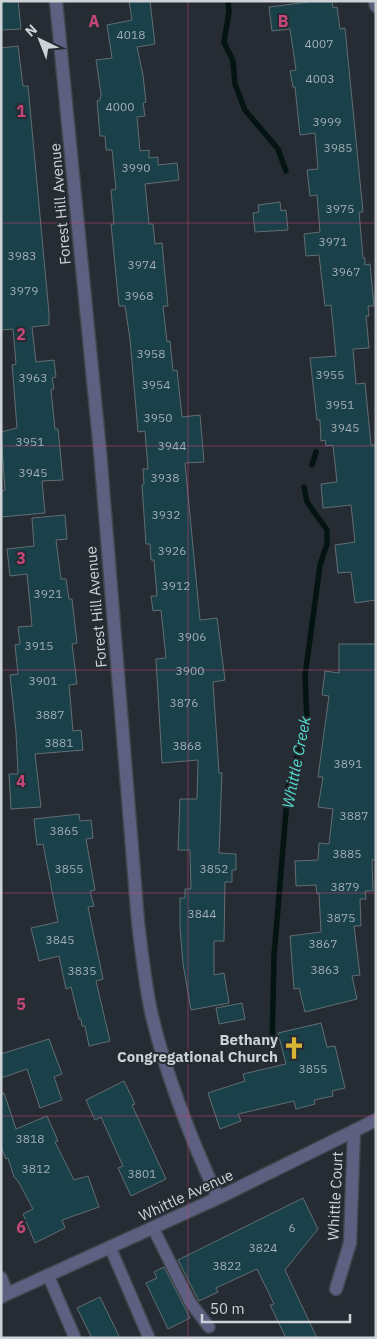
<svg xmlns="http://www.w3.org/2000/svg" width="377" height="1339" font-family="'IBM Plex Sans',sans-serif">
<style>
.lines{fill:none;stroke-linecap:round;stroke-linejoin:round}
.stream{stroke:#041412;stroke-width:5.5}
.building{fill:#1a404a;stroke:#616e72}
.service-casing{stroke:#40474d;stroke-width:14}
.minor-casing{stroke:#40474d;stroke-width:15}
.service{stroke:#5d6081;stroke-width:11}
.minor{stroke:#5d6081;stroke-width:12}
.grid{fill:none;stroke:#c5477a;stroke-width:1;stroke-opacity:0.55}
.labels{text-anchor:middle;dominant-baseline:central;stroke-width:4;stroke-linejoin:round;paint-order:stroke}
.number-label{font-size:12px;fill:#a1aeb4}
.street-label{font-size:15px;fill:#ced3d7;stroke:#252c33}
.poi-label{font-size:15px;font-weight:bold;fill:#ced3d7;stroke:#252c33;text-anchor:end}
.water-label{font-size:16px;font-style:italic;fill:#54dacd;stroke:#252c33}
.grid-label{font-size:16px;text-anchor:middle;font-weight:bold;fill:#c5477a;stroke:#252c33;stroke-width:4;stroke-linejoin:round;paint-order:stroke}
</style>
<rect width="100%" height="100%" fill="#252c33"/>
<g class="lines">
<path class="stream" d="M228,1L229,12L224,42L233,61L235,84L245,110L278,149L286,171
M312,465L316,452
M272,1046L274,956L288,787L307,721L305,676L320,565L327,544V530L307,502L304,487"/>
</g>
<path class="building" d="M1,1H18L21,29L1,30Z
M129,1H150L155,44L137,47L143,75L146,102L143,103L145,116L137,117L140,151L149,150V158L158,157V165L177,163L179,180L145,184L149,224H153L155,244L162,243L168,306H163L167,342L170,341L173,371L177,370L182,417L200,415L204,462L185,463L200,620L217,618L225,680L213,682L219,773H222L219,853L236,854V870H232V882H225L224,941H214V975L224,973L229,1003L191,1010L183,964L180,928V898H185V889H191L190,850H178L180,799H197L198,760L162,763L156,659L166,658L161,610L153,611L151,596H157L154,560H151L150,544H146L142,485L144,484L143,469H148L145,431L138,432L130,339L125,306H119L111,224H114L111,190L116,189L112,150H106L105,136H100L97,101L100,100L101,94L96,60L112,58L107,25L132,20Z
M316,1H332L333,8L337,7L340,29L345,28L363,212H359L363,258H365V265L370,264L374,306H368L369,316H366L369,348L353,349L356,384L365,383L371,445H376V600L355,603L351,572L338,573L335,545L355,542L351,505L323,508L321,484L337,482L333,445L326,446L325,440L321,441L320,420H317L310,358L336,356L331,305L325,306L319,255L306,256L304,234L320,232L317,195L310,196L307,170L318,169L315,133L300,135L295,87H293L290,71L296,70L290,29L272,31L269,7Z
M18,46L23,86H28L49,313V325L32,327L36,362L54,360L56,377L52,378L54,389L51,390L55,429H58L63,480L42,481L45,513L1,517V491L5,490L1,432L17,428L13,376L12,365L16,364L13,329L1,330V48Z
M280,202L281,211L286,210L288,230L255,232L253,213L259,212L258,205Z
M65,515L67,539L56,540L61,579H66L69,599H72L77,643L72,644L77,684L69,685L73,731L81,730L83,750L35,754L41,807L11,809L9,774H18L16,732L10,675L18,674L15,645L20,644L18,627L32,626L27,574L10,576L7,549L34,546L32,518Z
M339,644H376V860H372L373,891H365L366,899H360L361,926H354L360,975L352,976L357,999L305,1012L299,988L294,989L290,936L321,932L319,893L317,894L316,885L296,886L295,861L318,860L319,843L329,844L333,809L318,807L323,777H318L329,696L322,695L325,671L339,673Z
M79,814L80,821L91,820L93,838L86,839L95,890L90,891L94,906L88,907L103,979L96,981L110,1041L89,1046L85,1026H82L81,1019H79L71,987L66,989L59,956L39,961L31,928L58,922L43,844L37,845L34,819Z
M242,1003L245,1019L219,1024L216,1008Z
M321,1023L327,1047L335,1046L345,1088L332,1091L333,1096L314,1100L315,1104L296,1109L294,1101L238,1114L241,1121L220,1129L208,1093L245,1081L243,1074L286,1064L278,1033Z
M49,1039L62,1074L54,1077L62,1100L40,1108L27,1069L1,1078V1054Z
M124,1081L135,1104L132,1105L166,1179L131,1196L118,1168L123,1166L101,1117L95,1120L86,1100Z
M4,1093L16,1129L47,1116L58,1141L55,1142L74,1180L88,1176L99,1207L62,1220L65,1228L35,1243L23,1214L33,1209L18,1181L14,1177L8,1158L6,1159L1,1147V1094Z
M303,1198L318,1229L285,1270L317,1338H286L270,1305L274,1304L257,1269L216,1288L218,1292L199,1301L178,1260Z
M164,1267L190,1318L168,1329L146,1283L157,1278L154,1272Z
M100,1297L120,1338H92L77,1308Z"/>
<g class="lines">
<defs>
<path id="service" d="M153,1228L190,1302L209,1327
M110,1247L149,1338
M48,1275L75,1338"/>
<path id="minor" d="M56,1L100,451L138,922C142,954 145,985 152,1016C167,1079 191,1139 218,1198
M375,1L376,6
M1,1278L7,1294L1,1297
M336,1289L350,1243L354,1132
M7,1294L218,1198L376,1120"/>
</defs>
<use href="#service" class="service-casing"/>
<use href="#minor" class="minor-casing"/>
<use href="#service" class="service"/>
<use href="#minor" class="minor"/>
</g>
<path class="grid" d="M188,1V1338M1,223H376M1,446H376M1,670H376M1,893H376M1,1116H376"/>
<defs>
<symbol id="church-bare" viewBox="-9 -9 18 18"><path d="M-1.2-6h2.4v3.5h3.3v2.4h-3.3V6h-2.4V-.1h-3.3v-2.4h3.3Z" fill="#d8b434" stroke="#252c33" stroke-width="2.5" paint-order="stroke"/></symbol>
</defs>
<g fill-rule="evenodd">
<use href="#church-bare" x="278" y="1032" width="32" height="32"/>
</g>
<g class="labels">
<g class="number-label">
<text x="131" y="34">4018</text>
<text x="319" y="43">4007</text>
<text x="320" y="78">4003</text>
<text x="120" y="106">4000</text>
<text x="327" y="121">3999</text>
<text x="338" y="147">3985</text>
<text x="136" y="167">3990</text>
<text x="340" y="208">3975</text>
<text x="333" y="241">3971</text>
<text x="22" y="255">3983</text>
<text x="142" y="264">3974</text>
<text x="346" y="271">3967</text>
<text x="24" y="290">3979</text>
<text x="139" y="295">3968</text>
<text x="151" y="353">3958</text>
<text x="330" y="374">3955</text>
<text x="33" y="377">3963</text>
<text x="156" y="384">3954</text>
<text x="340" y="404">3951</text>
<text x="158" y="417">3950</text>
<text x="345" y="427">3945</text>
<text x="30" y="441">3951</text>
<text x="172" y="445">3944</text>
<text x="33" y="472">3945</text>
<text x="165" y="477">3938</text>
<text x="166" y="514">3932</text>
<text x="172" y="550">3926</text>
<text x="176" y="585">3912</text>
<text x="48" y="593">3921</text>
<text x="192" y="636">3906</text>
<text x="39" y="645">3915</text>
<text x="190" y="670">3900</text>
<text x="43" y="680">3901</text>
<text x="184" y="702">3876</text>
<text x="50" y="714">3887</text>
<text x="59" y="742">3881</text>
<text x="187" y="745">3868</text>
<text x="348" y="763">3891</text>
<text x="354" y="815">3887</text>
<text x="64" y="830">3865</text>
<text x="347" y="853">3885</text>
<text x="69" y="868">3855</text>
<text x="214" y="868">3852</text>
<text x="345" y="886">3879</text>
<text x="202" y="913">3844</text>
<text x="341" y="917">3875</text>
<text x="60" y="939">3845</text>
<text x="323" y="943">3867</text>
<text x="325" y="969">3863</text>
<text x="82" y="970">3835</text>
<text x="313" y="1068">3855</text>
<text x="30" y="1138">3818</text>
<text x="36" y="1168">3812</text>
<text x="142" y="1173">3801</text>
<text x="292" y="1227">6</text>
<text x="263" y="1247">3824</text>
<text x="227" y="1265">3822</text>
</g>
<g class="street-label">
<text transform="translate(60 204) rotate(-95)">Forest Hill Avenue</text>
<text transform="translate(96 607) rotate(-95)">Forest Hill Avenue</text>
<text transform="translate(186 1195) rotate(-25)">Whittle Avenue</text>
<text transform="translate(335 1196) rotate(-87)">Whittle Court</text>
</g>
<g class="poi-label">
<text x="278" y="1039">Bethany<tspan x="278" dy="17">Congregational Church</tspan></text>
</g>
<g class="water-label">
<text transform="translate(296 762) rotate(-79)">Whittle Creek</text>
</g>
</g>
<g class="grid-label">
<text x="94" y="27">A</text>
<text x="283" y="27">B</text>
<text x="21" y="117">1</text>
<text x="21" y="340">2</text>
<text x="21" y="564">3</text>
<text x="21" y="787">4</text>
<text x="21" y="1010">5</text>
<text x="21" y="1233">6</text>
</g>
<rect width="377" height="1339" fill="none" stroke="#ced3d7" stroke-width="5"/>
<g transform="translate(40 40) rotate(317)" stroke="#252c33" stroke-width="4" paint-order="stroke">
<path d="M0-4L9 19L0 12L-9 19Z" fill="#ced3d7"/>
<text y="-8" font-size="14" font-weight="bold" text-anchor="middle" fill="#ced3d7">N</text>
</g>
<path d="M202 1314v8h148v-8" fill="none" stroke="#ced3d7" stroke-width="2.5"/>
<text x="210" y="1314" font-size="15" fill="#ced3d7" stroke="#252c33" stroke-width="4" paint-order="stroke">50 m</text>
</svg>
